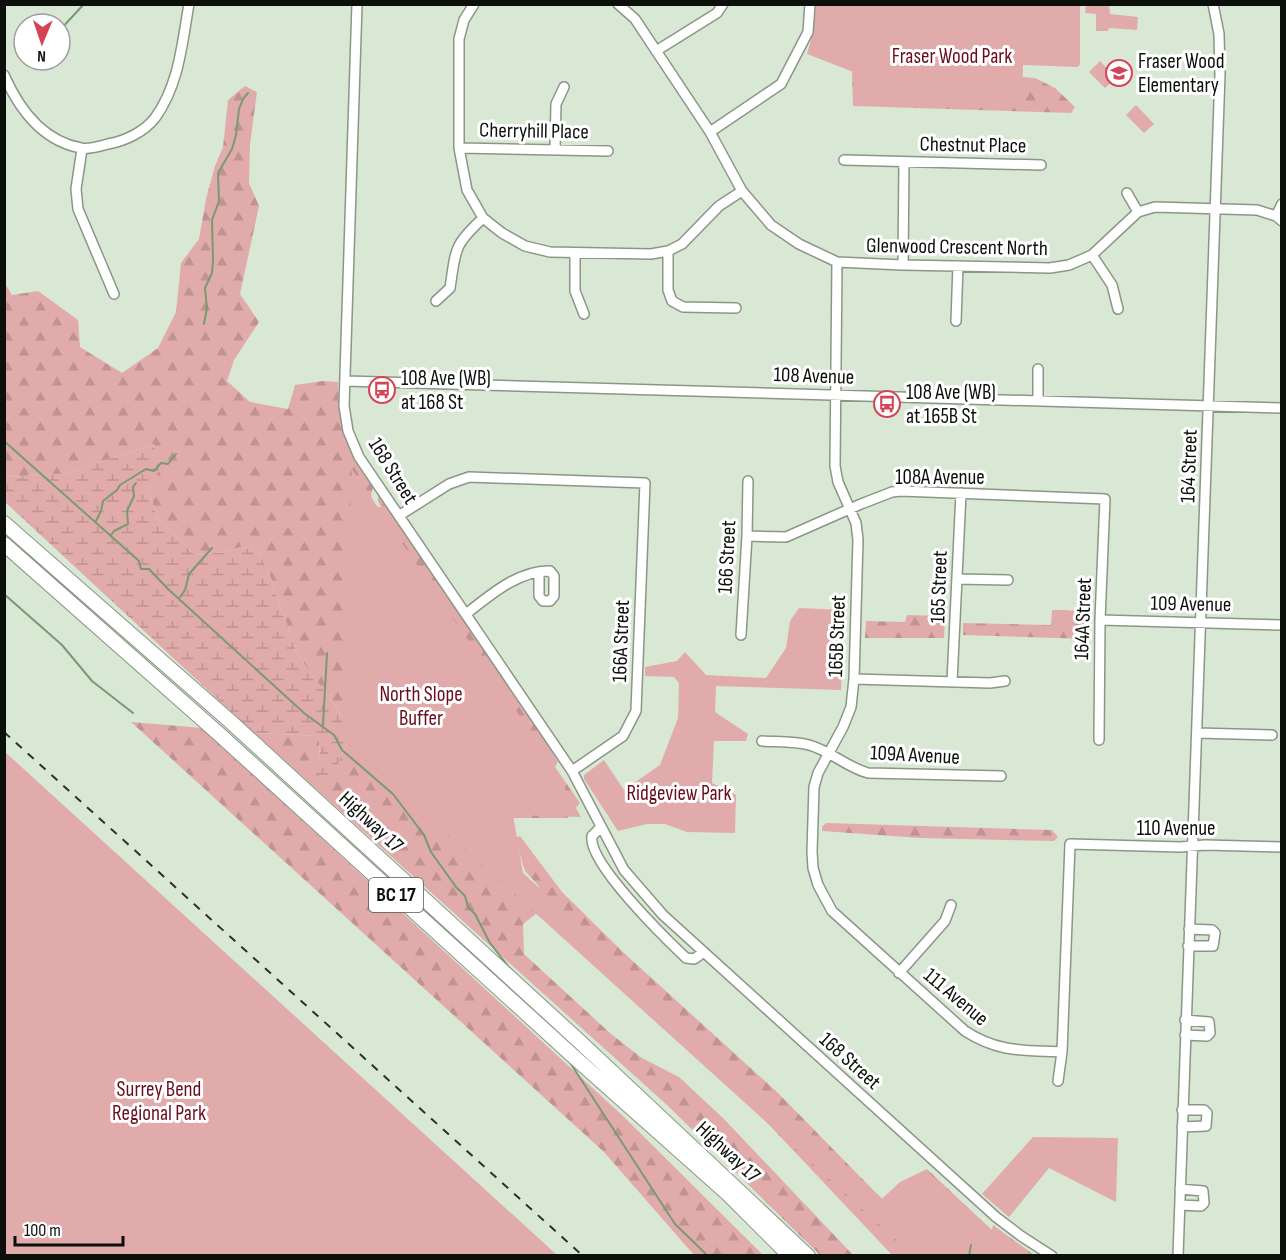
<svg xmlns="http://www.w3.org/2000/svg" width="1286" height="1260" font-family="'Sofia Sans Condensed',sans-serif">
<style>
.grass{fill:url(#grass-tufts)}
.forest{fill:url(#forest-firs)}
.wetland{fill:url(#wetland-marsh)}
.park{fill:#e1abab}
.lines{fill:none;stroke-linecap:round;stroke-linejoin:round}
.stream{stroke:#789b70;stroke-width:2}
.minor-casing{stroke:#8a9786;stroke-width:12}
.highway-casing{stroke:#8a9786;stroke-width:16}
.minor{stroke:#fff;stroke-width:9}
.highway{stroke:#fff;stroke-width:14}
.rail{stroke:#2b3029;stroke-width:2;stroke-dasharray:8 8;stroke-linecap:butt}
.labels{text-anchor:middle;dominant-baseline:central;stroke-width:6;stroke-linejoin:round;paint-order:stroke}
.shield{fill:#fff;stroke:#555854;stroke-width:1.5}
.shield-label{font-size:20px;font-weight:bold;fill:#0c100b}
.park-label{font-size:21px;fill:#6a0d1e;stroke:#fff}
.poi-label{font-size:21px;fill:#0c100b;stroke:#fff;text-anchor:start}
.street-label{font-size:21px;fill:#0c100b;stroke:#fff}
</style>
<defs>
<pattern id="grass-tufts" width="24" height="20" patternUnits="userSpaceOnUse" patternTransform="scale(1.5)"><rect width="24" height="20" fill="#e1abab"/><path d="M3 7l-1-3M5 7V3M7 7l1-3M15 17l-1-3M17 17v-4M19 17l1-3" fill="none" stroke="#c09292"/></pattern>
<pattern id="forest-firs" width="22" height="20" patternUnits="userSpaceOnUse" patternTransform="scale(1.5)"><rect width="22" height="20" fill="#e1abab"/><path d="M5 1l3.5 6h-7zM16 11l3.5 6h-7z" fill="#c09292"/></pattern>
<pattern id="wetland-marsh" width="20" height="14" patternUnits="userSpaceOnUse" patternTransform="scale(1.5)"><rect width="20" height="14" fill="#e1abab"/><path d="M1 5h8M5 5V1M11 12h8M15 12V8" fill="none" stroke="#c09292"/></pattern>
</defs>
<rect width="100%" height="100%" fill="#d9e7d5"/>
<path class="grass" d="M993,1225L1034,1255H1022L992,1230Z"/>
<path class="forest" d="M856,64L1035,78L1055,88L1075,107L1071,113L853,106L852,74Z
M245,86L257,92L250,144L249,183L259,206L240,294L259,322L234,360L227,381L250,402L288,409L295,385L323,381L338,382C337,428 349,451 373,488L371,495L374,507H381L378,501V495L539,731L558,762L555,767L580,803L567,818H498L537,913L523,924L524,954L611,1034L642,1058L679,1077L723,1118L853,1255H820L667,1105L254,733L319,736L320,762L342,754L352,736L338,710L297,654L269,573L259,552L241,547L226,552L195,555L158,519L148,490L158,471L154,444L63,474L5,477L4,282L12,295L38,291L78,320L80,347L122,373L158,348L176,312L181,263L199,239L206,199L215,166L223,147L228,100Z
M1052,610L1091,611L1090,639L963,635V623L1051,625Z
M907,615L945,616L944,638H865L866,621L905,622Z
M131,722L202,728L624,1117L763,1255H694L604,1152Z
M826,823L1052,830L1058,837L1054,841L920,838L822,831V827Z
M520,836L562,892L624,953L777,1092L882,1199L901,1182L927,1169L982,1221L979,1231L1008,1255H892L756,1111L554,917L538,885L525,871L515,838Z"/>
<path class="wetland" d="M154,444L159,471L148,490L158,519L195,555L226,552L241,547L259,552L269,573L297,654L338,710L352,736L342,754L332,779L320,778L316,770L320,762L319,736L254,733L5,502L4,477L63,474Z"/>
<path class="park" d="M816,5H1080V64L1078,67L1023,65L1022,108L857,105L856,73L807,54L813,33Z
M1086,5H1109L1110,14L1138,17L1137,30L1109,28L1108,31H1096V14L1085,13Z
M1100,61L1116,78L1105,88L1089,72Z
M1136,105L1154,124L1144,133L1126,115Z
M352,469L525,724L553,768L581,817L513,815L523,873L882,1199L900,1182L926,1170L991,1229L1026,1255H913L342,738Z
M799,608L844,610L841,690L716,686L715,712L748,734L746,741H714L712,783L736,795L735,833L687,832L665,824H647L618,831L584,779V775L604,760L624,790L660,765L678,718L679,683L674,677L645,676V667L677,661L685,652L706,675L766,678L786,648L790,621Z
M4,751L557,1255H5Z
M1033,1137L1118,1138L1116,1202L1049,1168L1009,1217L982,1194Z"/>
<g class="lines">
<path class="stream" d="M60,30L84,4
M19,52L24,51
M204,324L207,308L205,288L212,273L213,261L212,220L219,201L218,173L232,149L236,135L239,109L243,99L248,93
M4,441L139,561L141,569H149L168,589L304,713L334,735L342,750L393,794L424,835L431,852L456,887L465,896L468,907L475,914L490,943L511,970
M96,521L101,511L103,501L117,490L120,485L146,469L154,471L161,463L168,464L176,454
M111,535L114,531L128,524L127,511L134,496L133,487L136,483
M4,594L62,645L92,681L133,713
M180,597L185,590L189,574L212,548
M323,725L327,653
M536,1010L543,1021
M569,1061L675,1224L708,1256
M969,1256L971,1245"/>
<defs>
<path id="minor" d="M357,4L344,406L348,431L359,457L572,771L624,870L663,915L996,1217L1021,1236L1052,1256
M474,4L464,20L459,39V148L467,190L483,218L502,233L525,246L550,252L651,254L668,251L682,244L719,206L742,191
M618,4L635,19L710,132L742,191L771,225L799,244L837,262L903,265L1050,268L1069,265L1092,255L1138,212L1155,207L1257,210L1276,216L1282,221
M656,51L717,13L723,4
M4,75C19,109 42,141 81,148C89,150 100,146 108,144C125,141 144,132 155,118C179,85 182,44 189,4
M710,132L781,84L808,32L810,4
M459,148L608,151
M82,149L76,189L78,209L114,294
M555,150L556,104L564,87
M844,160L1041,165
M1127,193L1138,212
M1276,216L1282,204
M668,251V290L672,301L683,307L736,308
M575,253V291L584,314
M1092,255L1112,285L1118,309
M837,262L835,466L838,482L856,523L858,540L854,679L851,707L843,727L818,773L814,787L812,852L813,868L818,885L832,911L965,1031C999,1053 1024,1050 1062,1052
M903,265L904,162
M436,301L450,288C456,249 453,246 483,218
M956,321L958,266
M346,381L1282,408
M1038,400V369
M400,515L449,484L469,477L645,483L636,711L623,736L572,771
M747,536L786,537L861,504L892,492L901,491L1105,499L1100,620L1099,740
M957,579L1008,580
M466,614C490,595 519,570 550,571L554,576V596L550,601H543L539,596V574
M1100,620L1282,625
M741,635L747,536L748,481
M854,679L990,683L1005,681
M952,682L961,493
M1197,733L1272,735
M762,741C777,742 794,741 809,745C831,751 846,767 868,773L1001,776
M601,827L592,836C587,862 666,939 686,958L694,959L704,952
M1188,946H1213L1215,933L1212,930L1189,929
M899,973L945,921L951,905
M1185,1035L1207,1036L1210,1033L1209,1022L1185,1020
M1058,1081L1062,1052L1070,844L1180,847L1205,845L1282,847
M1182,1127L1206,1126L1207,1113L1204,1110H1182
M1180,1205L1201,1206L1204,1203L1203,1191L1180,1189
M1178,1256L1220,74L1219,34L1213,4"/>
<path id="highway" d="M4,523L231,722L579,1041L808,1256
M4,544L219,734L573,1056L728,1194L790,1256"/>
</defs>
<use href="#minor" class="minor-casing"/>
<use href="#highway" class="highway-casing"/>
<use href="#minor" class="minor"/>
<use href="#highway" class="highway"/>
<path class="rail" d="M4,732L583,1256"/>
</g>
<defs>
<symbol id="school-ring" viewBox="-11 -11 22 22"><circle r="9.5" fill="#fff" stroke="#d54455" stroke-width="1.5"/><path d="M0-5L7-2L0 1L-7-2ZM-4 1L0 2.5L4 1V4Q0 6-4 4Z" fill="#d54455"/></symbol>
<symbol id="bus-ring" viewBox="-11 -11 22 22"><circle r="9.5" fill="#fff" stroke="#d54455" stroke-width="1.5"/><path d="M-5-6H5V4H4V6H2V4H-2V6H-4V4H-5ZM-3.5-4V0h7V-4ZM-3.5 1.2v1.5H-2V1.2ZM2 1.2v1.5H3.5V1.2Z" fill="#d54455"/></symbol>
</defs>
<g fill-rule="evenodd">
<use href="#school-ring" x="1104" y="58" width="30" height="30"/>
<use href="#bus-ring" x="367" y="375" width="30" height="30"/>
<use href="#bus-ring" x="872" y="389" width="30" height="30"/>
</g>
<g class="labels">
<rect class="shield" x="369" y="878" width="54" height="34" rx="4.5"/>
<g class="shield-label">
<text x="396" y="895">BC 17</text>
</g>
<g class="park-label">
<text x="952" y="56">Fraser Wood Park</text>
<text x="421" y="694">North Slope<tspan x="421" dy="24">Buffer</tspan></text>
<text x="679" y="793">Ridgeview Park</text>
<text x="159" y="1089">Surrey Bend<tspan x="159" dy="24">Regional Park</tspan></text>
</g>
<g class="poi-label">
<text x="1138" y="61">Fraser Wood<tspan x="1138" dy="24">Elementary</tspan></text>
<text x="401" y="378">108 Ave (WB)<tspan x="401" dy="24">at 168 St</tspan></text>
<text x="906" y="392">108 Ave (WB)<tspan x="906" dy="24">at 165B St</tspan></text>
</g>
<g class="street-label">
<text transform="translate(534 131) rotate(1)">Cherryhill Place</text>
<text transform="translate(973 145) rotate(1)">Chestnut Place</text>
<text transform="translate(957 247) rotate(1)">Glenwood Crescent North</text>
<text transform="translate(814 376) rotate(2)">108 Avenue</text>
<text transform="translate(1189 466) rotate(-88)">164 Street</text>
<text transform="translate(393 471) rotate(58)">168 Street</text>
<text x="940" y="477">108A Avenue</text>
<text transform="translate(727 557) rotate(-87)">166 Street</text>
<text transform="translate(939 587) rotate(-88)">165 Street</text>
<text transform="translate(1191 604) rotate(1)">109 Avenue</text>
<text transform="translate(1083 619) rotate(-88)">164A Street</text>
<text transform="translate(837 636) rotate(-88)">165B Street</text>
<text transform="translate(621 641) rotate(-88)">166A Street</text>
<text transform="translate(915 755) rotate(3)">109A Avenue</text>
<text transform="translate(371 822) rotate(43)">Highway 17</text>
<text x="1176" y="828">110 Avenue</text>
<text transform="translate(956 997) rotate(40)">111 Avenue</text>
<text transform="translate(850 1061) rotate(42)">168 Street</text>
<text transform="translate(728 1152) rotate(43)">Highway 17</text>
</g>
</g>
<rect width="1286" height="1260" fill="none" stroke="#0c100b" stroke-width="12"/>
<g transform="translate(42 42) rotate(182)"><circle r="28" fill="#ffffff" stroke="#9e9f9d" stroke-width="1.5"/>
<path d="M0-4.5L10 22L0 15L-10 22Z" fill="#d54455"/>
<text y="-9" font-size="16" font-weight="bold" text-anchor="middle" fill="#0c100b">N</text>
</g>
<path d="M15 1236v9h108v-9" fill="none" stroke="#0c100b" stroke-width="3"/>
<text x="24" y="1236" font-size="18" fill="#0c100b" stroke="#ffffff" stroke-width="4.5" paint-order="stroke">100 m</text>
</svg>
